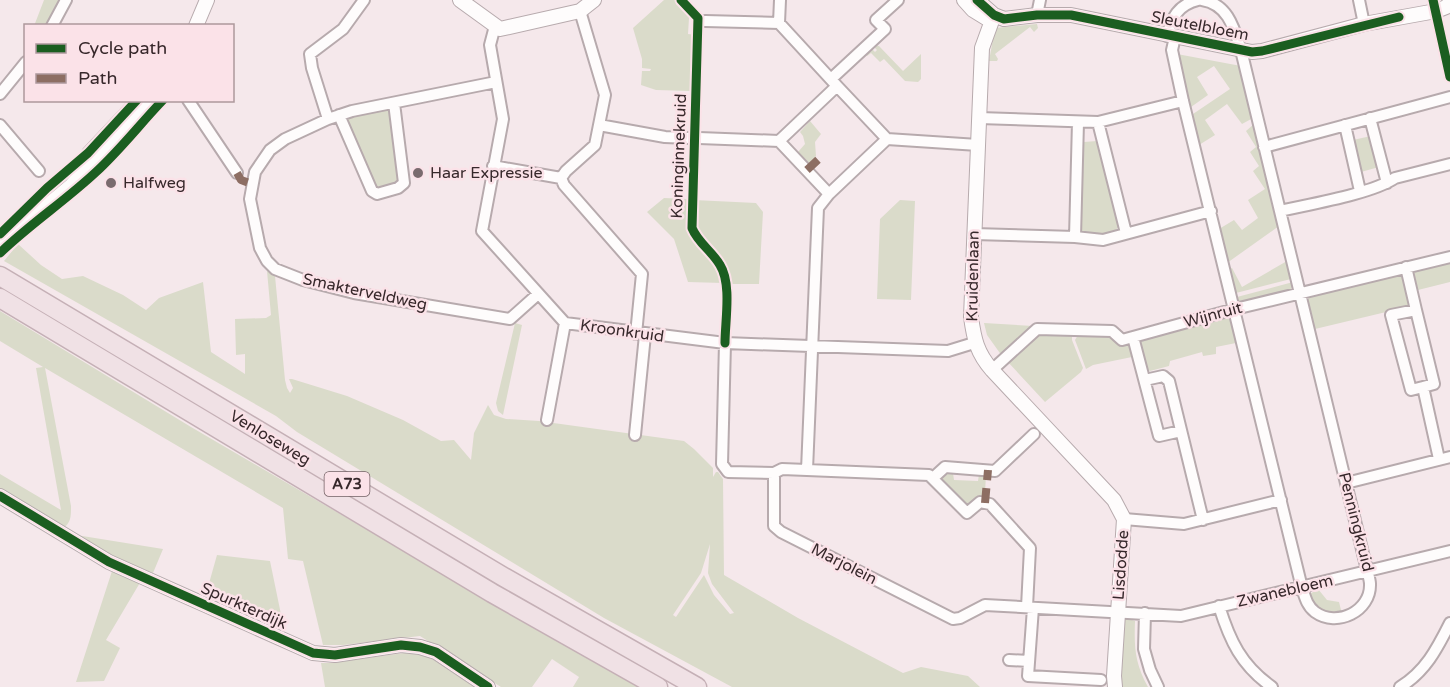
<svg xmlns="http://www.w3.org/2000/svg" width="1450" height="687" font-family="'Varela Round',sans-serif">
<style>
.green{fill:#dadbca;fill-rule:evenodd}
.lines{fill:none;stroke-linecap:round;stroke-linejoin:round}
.street-casing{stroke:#b7aaad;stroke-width:14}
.secondary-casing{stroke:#b7aaad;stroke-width:16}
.highway-casing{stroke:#c5b0b6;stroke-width:21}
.street{stroke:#fefcfc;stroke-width:10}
.secondary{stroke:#fefcfc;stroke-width:14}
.highway{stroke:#f0e1e5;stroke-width:18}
.quiet{stroke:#8d6e63;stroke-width:8;stroke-dasharray:15 8;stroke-linecap:butt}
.cycleway-casing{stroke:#fbe2e8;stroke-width:13}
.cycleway{stroke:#1b5e20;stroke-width:9}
.poi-dot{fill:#7a6b6e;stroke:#fbe2e8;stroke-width:2}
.labels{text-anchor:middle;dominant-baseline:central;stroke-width:5;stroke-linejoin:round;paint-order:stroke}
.shield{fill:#fbe2e8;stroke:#726064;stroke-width:1.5}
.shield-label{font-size:15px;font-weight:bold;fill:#37282b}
.street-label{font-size:16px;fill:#37282b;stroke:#fbe2e8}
.poi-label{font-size:16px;fill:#37282b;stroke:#fbe2e8;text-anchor:start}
</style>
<rect width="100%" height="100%" fill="#f5e8eb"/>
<path class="green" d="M44,0H63L48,25L34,26Z
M664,0H678L694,19L689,18L688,34L696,35L693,106H690V91L656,90L641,85L642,71H650L651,69L642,68V59L633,28Z
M1037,24L1038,28L1034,32L1030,27L995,54L998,59L997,61H989L995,28Z
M875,45L879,46L903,71L921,54V79L918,82L905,81L884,59L880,62L871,53L867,56L865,54L871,48L875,52L877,50L873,46Z
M1177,54L1241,66L1253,118L1242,124L1227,104L1205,120L1215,135L1199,145L1193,114L1230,89L1214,66L1197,77L1208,95L1191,107L1187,105Z
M386,108L392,113L393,148L395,150L398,179L393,184L378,188L372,185L361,159L363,156L347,121L350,116Z
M810,121L821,134L815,142L816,156L809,163L798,152L805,144L803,136L800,132Z
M1254,124L1279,226L1227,263L1219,229L1234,220L1242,230L1258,218L1248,200L1265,189L1253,171L1259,166L1250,152L1256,147L1246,131Z
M1371,136L1379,167L1361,172L1353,140Z
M1097,141L1118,227L1116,230L1102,234H1083L1081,231L1084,142Z
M664,198L687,199C687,212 686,225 692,237C701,253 724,262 723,283L688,282L674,239L647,212Z
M694,200L756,203L763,212L759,284H729C728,262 709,254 699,237C692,226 693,212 694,200Z
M900,200L915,201L911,300L877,299L880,219Z
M18,244L41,265L62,279L83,276L123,295L146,310L159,298L203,282L211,352L245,374V354L236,355L235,319L266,318L271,315L267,271L275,276L285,380L287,388L290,393L293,388L289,379H292L347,396L403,420L441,441L454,440L471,460L474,433L488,405L494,415L506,419L539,421L684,441L694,449L713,468V477L716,472H718L723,479L724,575L798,618L903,673L921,667L968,676L980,687H732L604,618L297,432L276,416L4,261ZM710,544L708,573L712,584L734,613L730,614L714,595L704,575L676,617L673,615L701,573Z
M1287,261L1291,279L1236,293L1230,269L1232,268L1242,287Z
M1450,261V282L1418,290L1414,273L1417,269Z
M1398,273L1402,275L1409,304L1407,307L1315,329L1308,299L1310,294Z
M1293,282L1291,290L1243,304L1238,302L1237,297Z
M0,311L191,427L527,623L641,687H573L579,677L552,659L532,687H501L420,636L343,645H323L303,561L288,559L283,508L45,368L71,506C71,517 71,522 63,529L0,491V474L61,510L36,368L43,367L0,341Z
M1229,316L1236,343L1216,347V354L1203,356L1202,352L1170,361L1169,366L1150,371L1146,368L1139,343L1144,338Z
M515,323L522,325L503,415L498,411L496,403Z
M984,323L1033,326L1002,356L987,335Z
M1041,332L1072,333V340L1083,368L1081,372L1045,402L1007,361Z
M1078,335H1111L1130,345L1132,357L1093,365L1086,369L1075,340Z
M947,473H953L954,480L978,481L979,474L986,475L985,493L972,506L966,507L940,480Z
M70,534L163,549L153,573L97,550Z
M217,555L270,561L284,629L206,594Z
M113,568L141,581L106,640L120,648L104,681L76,682Z
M1318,589L1327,600L1339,602L1342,614C1326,616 1316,609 1310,594Z
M1128,616H1132V620L1135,621C1134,648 1135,663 1148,687H1119L1123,620Z
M419,651L433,657L479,687H325L321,663H329Z"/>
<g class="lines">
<defs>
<path id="street" d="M1359,0L1364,24
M580,11L605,95L595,145L566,171L561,178L564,185L642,274L636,334
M1037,15L1040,0
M705,21L779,23L837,86
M779,23L780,0
M52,26L66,0
M495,26L490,45L503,119L482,231L565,323L725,343L948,351L974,343
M1167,36C1172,17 1178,5 1198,0
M1175,37L1172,50L1183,101L1302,588C1305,597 1307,606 1315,612C1337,628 1371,611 1370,584C1370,580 1368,574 1367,570L1241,50C1234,28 1228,4 1202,0
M831,79L885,29L876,20L898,0
M496,82L352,111L328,119L285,139L270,150L255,172L250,199L260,248L267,261L275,269L303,280L354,293L510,319L538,294
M0,94L26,62
M188,100L237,173
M339,115L372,191L377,194L398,188L404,183L394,103
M979,118L1098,122L1183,101
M1370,118L1387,183
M328,119L312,68L310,54L343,29L364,0
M1098,122L1126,233
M0,125L39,171
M599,125L665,137L689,138
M1345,125L1360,191
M699,138L779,141
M887,139L978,145
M1264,147L1450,97
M493,166L561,178
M88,168V153L135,103L137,101L148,104
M829,194L779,141L837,86L887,139L829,194L818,208L807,470L782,469L774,473V526L781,532L953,619L960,618L985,605L1181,616L1450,551
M1280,211C1310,204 1371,194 1395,178L1450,164
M974,234L1075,237L1103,240L1211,211
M1075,237L1078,122
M1406,267L1416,310L1391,315L1411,390L1423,387L1439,459
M1416,310L1434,384L1423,387
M1133,337L1159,436L1181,431
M725,343L722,464L728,472L774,473
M992,370L1037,329L1112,331L1122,340L1235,309L1450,257
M1145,380L1163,376L1169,381L1203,520
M547,420L565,323
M635,435L645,335
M807,470L929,475L967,513L980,502L990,504L1030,548L1027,607
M933,478L945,467L995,471L1034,434
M1346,483L1450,457
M1124,519L1184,524L1281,500
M1219,606C1230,641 1241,665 1272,687
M1033,608L1028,676L1101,680
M1145,613L1144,649L1150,670L1158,687
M1009,660L1029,661
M1400,687C1425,672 1437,649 1450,623"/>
<path id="secondary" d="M460,0L500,29L580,11L594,0
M964,0L973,10L986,18L989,17
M977,0L994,15L1004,19L1037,15H1071L1252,52L1262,51L1364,24L1436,11L1446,7L1450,3
M994,15L982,48L971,317C974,339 977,353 992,370L1114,500L1124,519L1114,676L1115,687
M196,26L207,0
M31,214L53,201L71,186L82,173L105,153L151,100
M0,244L36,209
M0,496L109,562L313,653L335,655L401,645L420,647L436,652L488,687"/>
<path id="highway" d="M0,276L502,576L697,687
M0,298L492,593L658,687"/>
</defs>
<use href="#street" class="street-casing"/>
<use href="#secondary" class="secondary-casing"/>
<use href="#highway" class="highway-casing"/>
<use href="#street" class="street"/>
<use href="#secondary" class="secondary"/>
<use href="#highway" class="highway"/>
<path class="quiet" d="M807,170L821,157
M237,173L241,180L252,184
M985,503L988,470"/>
<defs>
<path id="cycleway" d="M681,0L698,18L692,228C698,243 712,251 720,265C732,284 725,321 725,343
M977,0L994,15L1004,19L1037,15H1071L1252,52L1262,51L1399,17
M1433,0L1450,77
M0,234L47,188L88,153L137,100
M0,253C30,224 65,201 96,172C120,150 140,124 163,100
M0,496L109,562L313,653L335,655L401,645L420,647L436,652L488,687"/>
</defs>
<use href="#cycleway" class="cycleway-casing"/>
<use href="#cycleway" class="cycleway"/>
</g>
<g class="poi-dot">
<circle cx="418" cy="173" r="6"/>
<circle cx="111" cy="183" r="6"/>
</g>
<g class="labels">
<rect class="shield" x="324.5" y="472" width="45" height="24" rx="4.5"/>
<g class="shield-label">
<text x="347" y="484">A73</text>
</g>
<g class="street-label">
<text transform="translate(1200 26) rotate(11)">Sleutelbloem</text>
<text transform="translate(679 156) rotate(-88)">Koninginnekruid</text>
<text transform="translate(973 276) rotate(-89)">Kruidenlaan</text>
<text transform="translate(365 292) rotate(12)">Smakterveldweg</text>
<text transform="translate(1213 315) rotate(-15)">Wijnruit</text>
<text transform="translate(622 331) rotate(8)">Kroonkruid</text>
<text transform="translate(270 438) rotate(31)">Venloseweg</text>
<text transform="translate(1356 522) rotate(76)">Penningkruid</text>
<text transform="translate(844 564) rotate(27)">Marjolein</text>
<text transform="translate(1121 565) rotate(-86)">Lisdodde</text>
<text transform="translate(1285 591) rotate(-13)">Zwanebloem</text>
<text transform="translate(244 606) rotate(24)">Spurkterdijk</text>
</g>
<g class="poi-label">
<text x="430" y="173">Haar Expressie</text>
<text x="123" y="183">Halfweg</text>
</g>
</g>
<rect x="24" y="24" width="210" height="78" fill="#fbe2e8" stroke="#ad989c" stroke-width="1.5"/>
<rect x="36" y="44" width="30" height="9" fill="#1b5e20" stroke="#ad989c" stroke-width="1.5"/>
<text x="78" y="54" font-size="18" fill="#37282b">Cycle path</text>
<rect x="36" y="74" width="30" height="9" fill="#8d6e63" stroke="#ad989c" stroke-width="1.5"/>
<text x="78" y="84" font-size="18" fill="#37282b">Path</text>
</svg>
